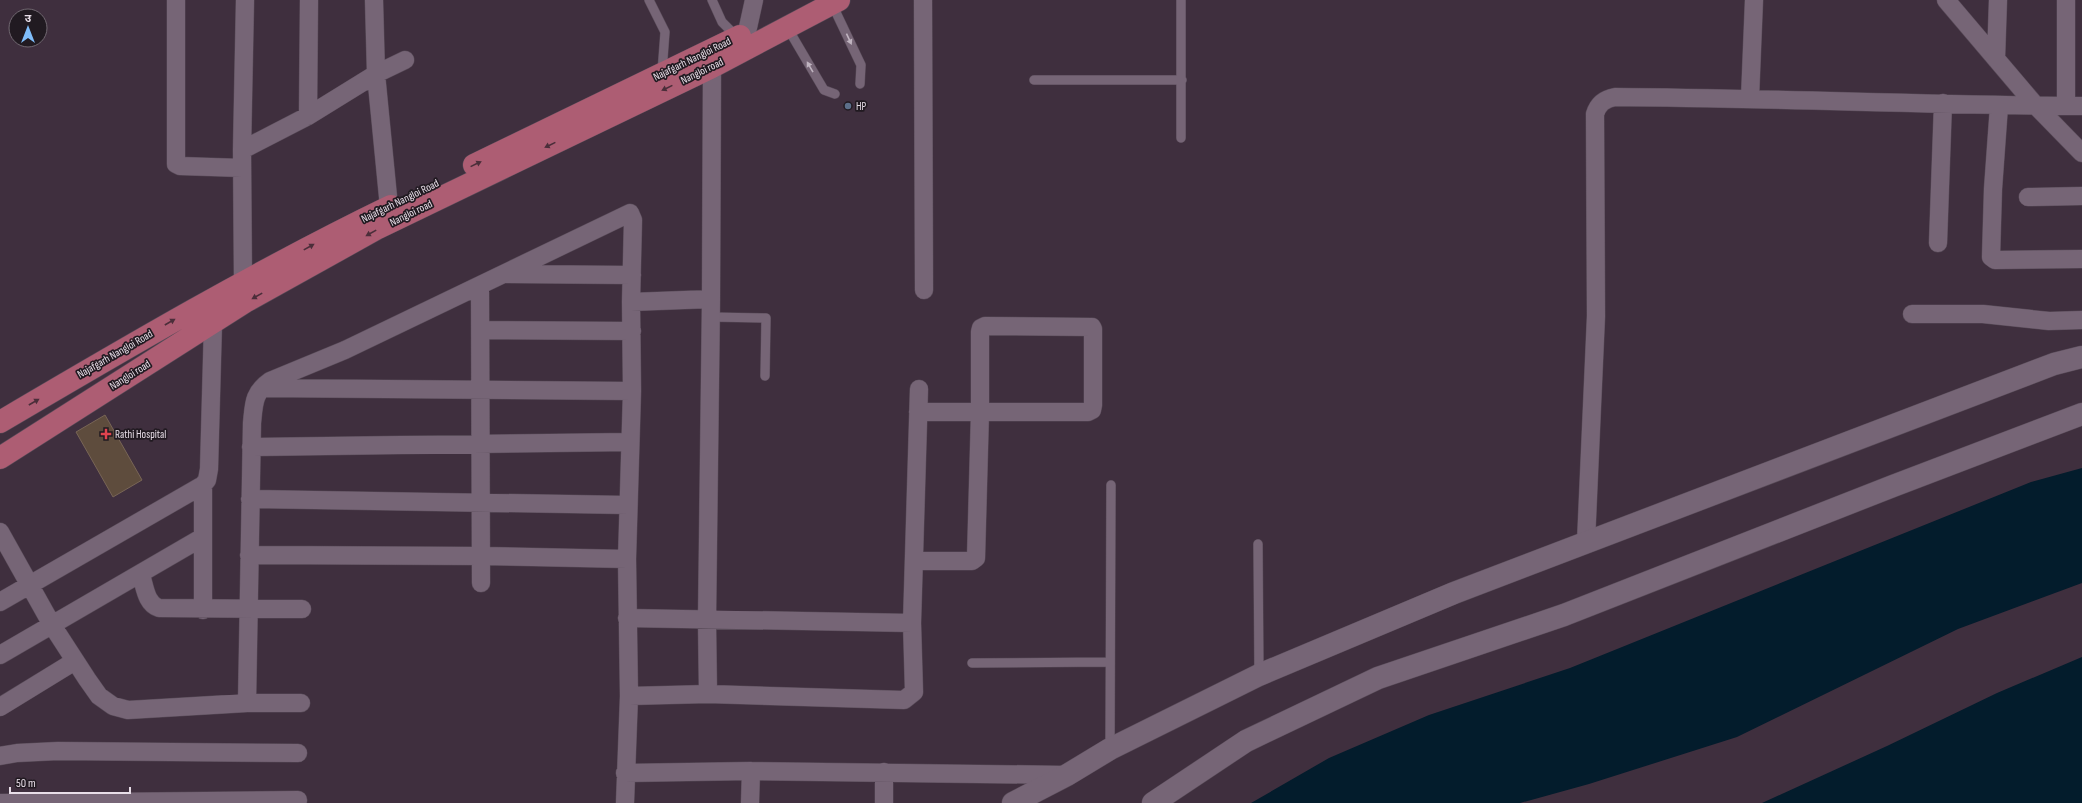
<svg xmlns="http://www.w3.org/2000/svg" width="2082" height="803" font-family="'Sofia Sans Condensed','Noto Sans Devanagari',sans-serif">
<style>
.water{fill:#031c2c}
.building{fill:#5e4c3d;stroke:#786556}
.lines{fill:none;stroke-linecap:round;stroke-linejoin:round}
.service-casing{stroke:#584b58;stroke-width:10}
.minor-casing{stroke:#584b58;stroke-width:19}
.tertiary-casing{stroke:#584b58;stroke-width:23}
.primary-casing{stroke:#584b58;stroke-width:23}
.service{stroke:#766576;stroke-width:9}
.minor{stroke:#766576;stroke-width:18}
.tertiary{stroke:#766576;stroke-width:22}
.primary{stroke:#ad5d73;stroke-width:22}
.oneway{fill:#c0b4c0}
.oneway2{fill:#4b2e3a}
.service-dot{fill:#5c6f8a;stroke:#211a21;stroke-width:1.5}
.health-dot{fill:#e0444e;stroke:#211a21;stroke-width:1.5}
.labels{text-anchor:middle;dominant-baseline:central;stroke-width:3.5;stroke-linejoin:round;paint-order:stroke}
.street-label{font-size:11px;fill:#e8dee8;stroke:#211a21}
.poi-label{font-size:11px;fill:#e8dee8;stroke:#211a21;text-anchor:start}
</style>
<rect width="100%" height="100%" fill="#3f2f3e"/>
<path class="water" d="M2082,468V583L1958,629L1737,737L1589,784L1520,803H1251L1329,758L1429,715L1570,668L2031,482Z
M2082,657V803H1762L1887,746L1997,693Z"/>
<path class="building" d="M105,415L142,480L113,497L76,432Z"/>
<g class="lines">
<defs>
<path id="service" d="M649,0L665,32L662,72
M712,0L722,22L737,37
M1181,0V138
M832,4L861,65L860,84
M787,27L824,90L835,94
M1034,80H1182
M711,317L766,318L765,376
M1258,544L1259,675
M972,663L1110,662
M1110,749L1111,485"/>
<path id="minor" d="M176,0V164L180,166L242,168
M374,0L376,74L389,207
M923,0L924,290
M1946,0L2036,106L2082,153
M753,45L747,32L754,0
M1996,59L1998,0
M1750,98L1754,0
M1999,106L1993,189L1991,257L1995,260L2082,259
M2066,106V0
M308,116L309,0
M242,150L308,116L376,74L405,60
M2028,197L2082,196
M1938,243L1943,103
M508,274L632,275
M243,283L242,150L245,0
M480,286L481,583
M631,302L711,299L712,67
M1912,314H1983L2049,321L2082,320
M481,330L632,331
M263,388L632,391
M251,447L630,442
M250,499L628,505
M0,532L52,625L87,679L99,696L113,706L128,710L247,703H301
M1586,542L1596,316L1595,114C1598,104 1604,99 1615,97C1771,98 1926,105 2082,106
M249,555L482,556L627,559
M914,561H972L976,558L980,412V332L981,328L985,326L1092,327L1093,329V405L1092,410L1088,412C1032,412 975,412 918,412
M141,575C145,587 146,604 159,608L302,609
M0,602L203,485L207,480L209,469L213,323
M203,610V485
M627,618L912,623
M0,655L203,537
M708,694L707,621L711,299
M629,696L708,694L904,700L914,692L912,623L919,389
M247,703L252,423C254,404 253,393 270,381L345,350L630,213L633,220L631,302L632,391L627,559L629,696L625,803
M0,707L75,661
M0,756L17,753L58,751L298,753
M884,772V803
M625,773L751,771L1067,775
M0,803L298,800
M750,803L751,771"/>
<path id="tertiary" d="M1013,803L1067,775L1110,749L1259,675L1454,593L2054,364L2082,357
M1153,803L1246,741L1378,678L1564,615L1893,486L2082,414"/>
<path id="primary" d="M474,165L740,36
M0,422C129,346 257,271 391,206
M0,458L245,302L378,228L712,67L839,0"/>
</defs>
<use href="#service" class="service-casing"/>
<use href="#minor" class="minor-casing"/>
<use href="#tertiary" class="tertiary-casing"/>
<use href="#primary" class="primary-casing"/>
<use href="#service" class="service"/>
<use href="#minor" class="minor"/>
<use href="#tertiary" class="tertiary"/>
<use href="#primary" class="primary"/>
</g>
<defs><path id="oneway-solid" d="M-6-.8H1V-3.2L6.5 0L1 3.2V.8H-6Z"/></defs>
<g class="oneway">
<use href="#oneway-solid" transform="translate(849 39) rotate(65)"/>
<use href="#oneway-solid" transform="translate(810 67) rotate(-120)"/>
</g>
<g class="oneway2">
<use href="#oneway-solid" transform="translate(667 88) rotate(154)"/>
<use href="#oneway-solid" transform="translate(550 145) rotate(154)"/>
<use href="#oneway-solid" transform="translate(476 164) rotate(-26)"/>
<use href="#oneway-solid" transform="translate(371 233) rotate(151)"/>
<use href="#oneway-solid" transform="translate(309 247) rotate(-29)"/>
<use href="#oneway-solid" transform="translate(257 296) rotate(151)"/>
<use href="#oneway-solid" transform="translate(170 322) rotate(-30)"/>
<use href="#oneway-solid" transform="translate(34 402) rotate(-30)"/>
</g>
<circle class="service-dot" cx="848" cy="106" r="4"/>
<path class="health-dot" d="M104 428h4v4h4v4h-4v4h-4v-4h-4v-4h4z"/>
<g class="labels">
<g class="street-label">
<text transform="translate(692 59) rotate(-26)">Najafgarh Nangloi Road</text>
<text transform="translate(702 71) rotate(-26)">Nangloi road</text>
<text transform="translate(400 201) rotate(-26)">Najafgarh Nangloi Road</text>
<text transform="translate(411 213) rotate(-26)">Nangloi road</text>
<text transform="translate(115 354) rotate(-30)">Najafgarh Nangloi Road</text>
<text transform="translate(130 375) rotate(-32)">Nangloi road</text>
</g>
<g class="poi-label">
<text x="856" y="106">HP</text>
<text x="115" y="434">Rathi Hospital</text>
</g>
</g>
<g transform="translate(28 28)"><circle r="19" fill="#211a21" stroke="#716871"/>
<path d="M0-3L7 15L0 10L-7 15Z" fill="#7fbdfa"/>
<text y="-6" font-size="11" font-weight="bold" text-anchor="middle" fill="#e8dee8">उ</text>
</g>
<path d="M10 787v6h120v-6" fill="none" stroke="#e8dee8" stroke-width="2"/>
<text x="16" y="787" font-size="12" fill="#e8dee8" stroke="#211a21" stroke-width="3" paint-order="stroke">50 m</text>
</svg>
